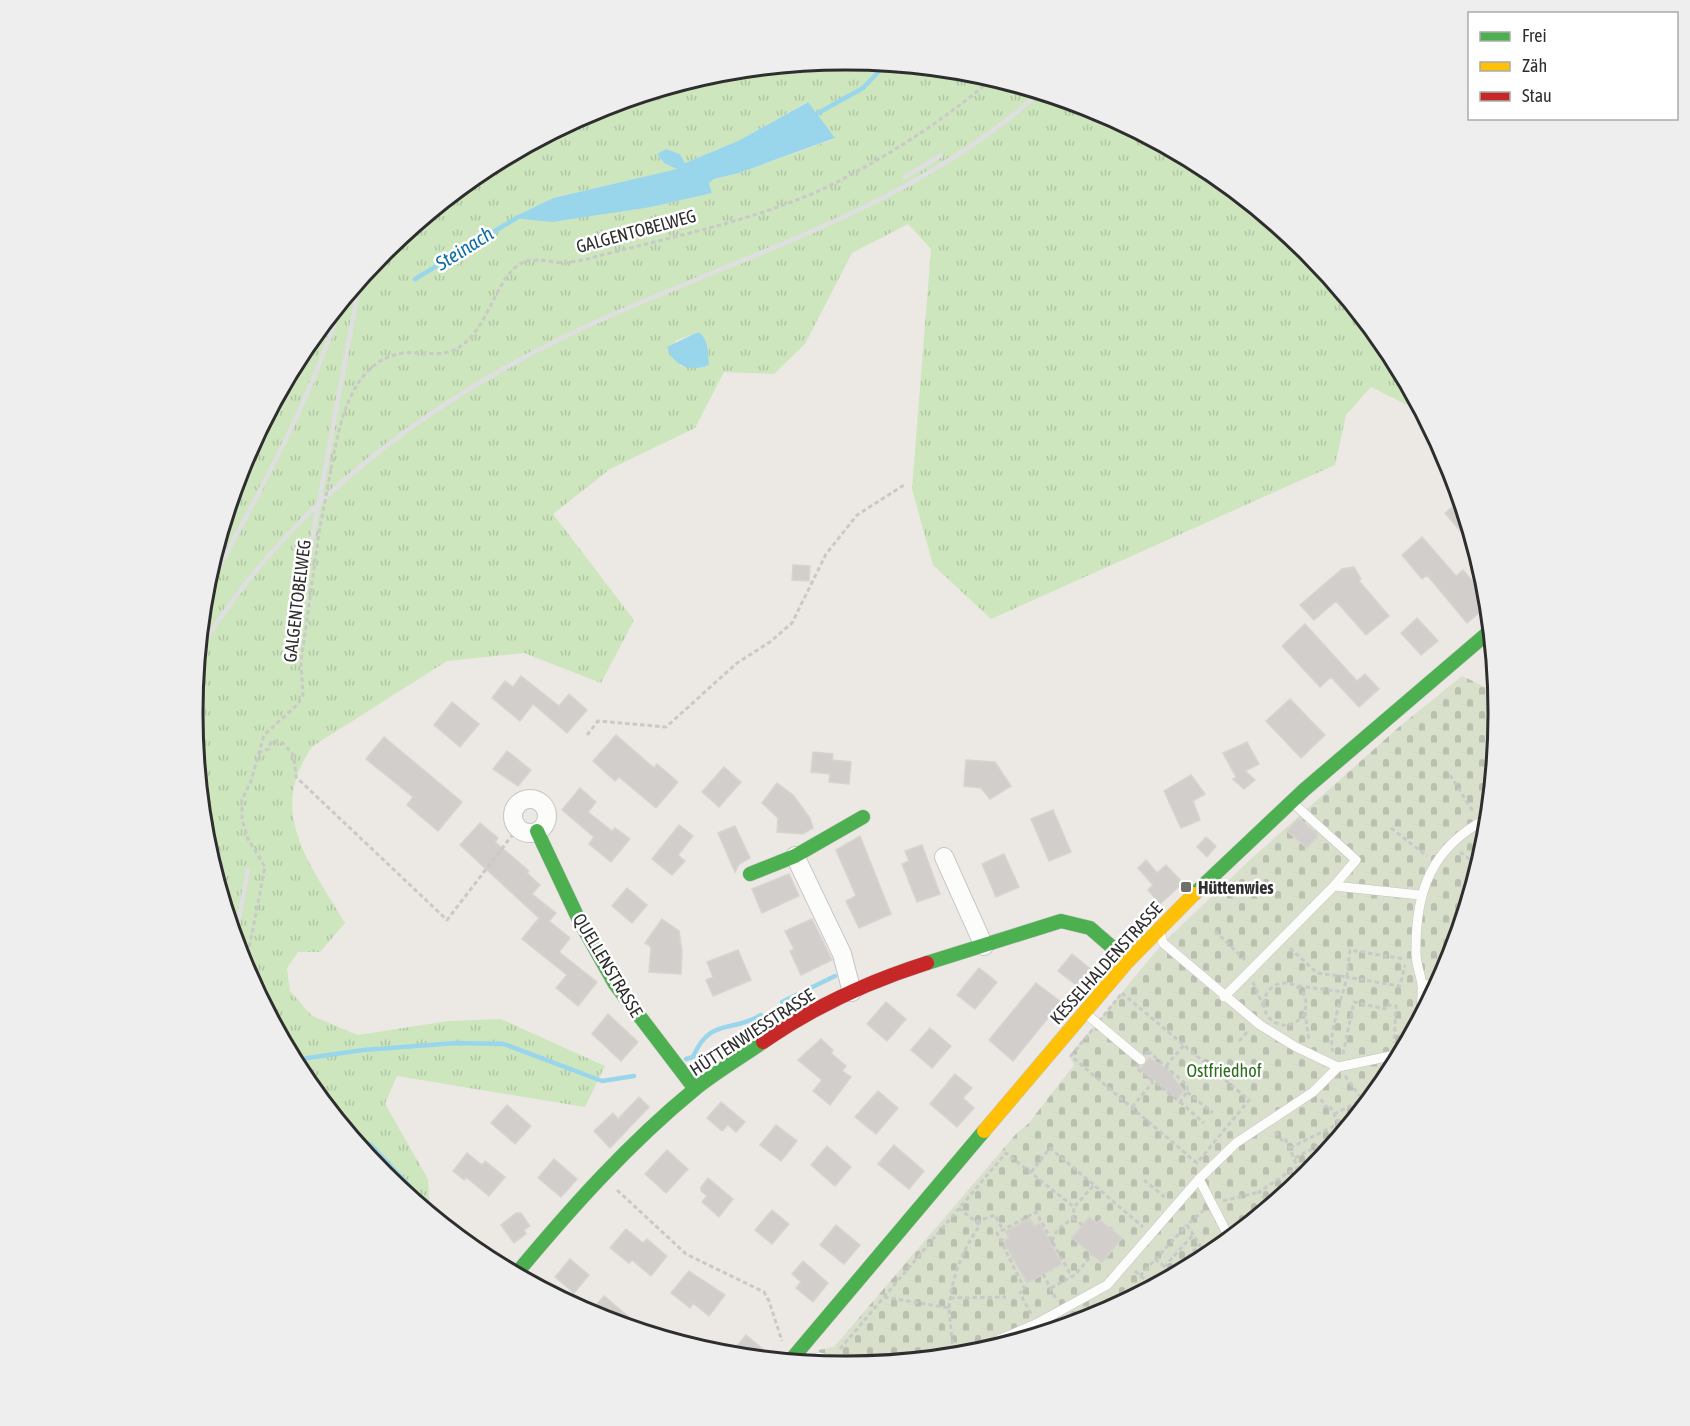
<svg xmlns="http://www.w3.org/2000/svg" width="1690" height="1426" font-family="'Asap Condensed',sans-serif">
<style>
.grass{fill:url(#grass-tufts);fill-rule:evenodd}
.cemetery{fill:url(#cemetery-stones)}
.water{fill:#99d6ec}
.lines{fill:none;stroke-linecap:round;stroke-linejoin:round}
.stream{stroke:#99d6ec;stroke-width:4.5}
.building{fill:#d1cecb;stroke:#d7d4d0;stroke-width:1.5}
.lane-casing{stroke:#c5c4c5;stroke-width:10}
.street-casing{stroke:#c5c4c5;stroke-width:20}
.fast-casing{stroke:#c5c4c5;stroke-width:15}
.slow-casing{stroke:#c5c4c5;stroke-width:15}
.jam-casing{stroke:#c5c4c5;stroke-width:15}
.path{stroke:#c9c9c8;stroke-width:3;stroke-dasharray:4.5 3;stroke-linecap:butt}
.lane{stroke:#fcfcfb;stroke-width:9}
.street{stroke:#fcfcfb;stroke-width:18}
.fast{stroke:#4caf50;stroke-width:14}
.slow{stroke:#ffc107;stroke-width:14}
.jam{stroke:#c62828;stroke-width:14}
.rail{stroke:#dfdfe1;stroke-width:4.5}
.path-bridge{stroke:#c9c9c8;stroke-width:3;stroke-dasharray:4.5 3;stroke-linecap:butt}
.poi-dot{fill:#706f6e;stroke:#fff;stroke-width:2}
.labels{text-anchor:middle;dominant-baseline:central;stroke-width:5;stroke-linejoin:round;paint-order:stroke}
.street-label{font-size:18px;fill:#2e2e2e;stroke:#fff}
.poi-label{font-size:18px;font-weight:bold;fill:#2e2e2e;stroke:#fff;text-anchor:start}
.park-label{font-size:18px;fill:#2c6e1b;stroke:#fff}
.water-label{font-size:20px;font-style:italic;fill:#0d6fa3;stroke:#fff}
.rim{fill:none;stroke:#2e2e2e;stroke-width:3}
</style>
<defs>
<pattern id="grass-tufts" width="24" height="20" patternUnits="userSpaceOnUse" patternTransform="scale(1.5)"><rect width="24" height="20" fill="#cee6be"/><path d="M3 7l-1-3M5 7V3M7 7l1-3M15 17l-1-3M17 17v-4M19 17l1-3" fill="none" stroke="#b1c6a4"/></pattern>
<pattern id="cemetery-stones" width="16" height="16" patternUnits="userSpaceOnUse" patternTransform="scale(1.5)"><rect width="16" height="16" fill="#d8e0cc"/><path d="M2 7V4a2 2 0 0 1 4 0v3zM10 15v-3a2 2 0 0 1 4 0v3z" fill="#bac0b0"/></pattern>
</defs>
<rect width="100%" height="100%" fill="#ece8e4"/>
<path class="grass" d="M845,60L973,73L1095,110L1208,170L1307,252L1388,351L1416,403L1407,405L1371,387L1346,415L1335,465L991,619L933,565L912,489L931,249L908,224L852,253L805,344L774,374L724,372L695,428L610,469L553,514L634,620L601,683L524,653L447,661L313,746C265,812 311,865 345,923L320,952H298L287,968L290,991L312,1016L358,1035L448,1021L501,1019L605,1066L585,1107L397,1076L385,1104L428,1179L430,1213L383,1174L302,1075L242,963L204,840L192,713L205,585L242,463L302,350L384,251L483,170L595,110L718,72ZM807,102L834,139L739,173L714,179L709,183L712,193C642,209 584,214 513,218L553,198L678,169L664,163L657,154L666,149L680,154L685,163L738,141ZM698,332C709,338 707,354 709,365L702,368L680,366L675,341Z"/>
<path class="cemetery" d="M1462,676L1496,692L1498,713L1485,841L1448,963L1388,1076L1306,1175L1207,1256L1095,1316L972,1354L845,1366L817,1363L819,1350L834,1347L1016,1134L1028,1124L1074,1065L1069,1056L1163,943L1252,858L1399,727Z"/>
<path class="water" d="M808,102L835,138L739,173L714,179L709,183L712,193L651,207L552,222L512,218L553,198L677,169L664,163L657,154L666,149L680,154L685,163L738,141Z
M698,332C709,338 708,354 709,365C691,373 673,366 667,347Z"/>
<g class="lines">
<path class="stream" d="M811,117L863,88L886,64
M415,279L518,217
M782,1002L835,976
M686,1059L693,1057C710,1017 732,1033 761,1015
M294,1060L363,1050L456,1043L504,1044L602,1081L634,1076
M349,1133L371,1145L416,1193"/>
</g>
<path class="building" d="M1460,501L1469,532L1474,547L1445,513Z
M1422,537L1456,576L1463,570L1487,598V606L1467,623L1427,575L1422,579L1402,555Z
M793,565L810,566L809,581L792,580Z
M1354,567L1361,579L1359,581L1389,616L1366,635L1336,601L1314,620L1300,605L1342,569Z
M1417,618L1438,641L1421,655L1401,633Z
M1305,624L1357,681L1365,674L1379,689L1359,707L1331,677L1320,687L1282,646Z
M521,676L559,706L569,694L587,710L567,733L533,704L520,721L492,698L505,681L513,687Z
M1290,699L1325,735L1301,758L1266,721Z
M452,702L479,724L460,747L434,725Z
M616,735L654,768L657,764L678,782L656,808L619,777L615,781L593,761Z
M384,737L462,802L438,831L407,805L413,797L366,759Z
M1247,742L1259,764L1245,771L1255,780L1244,789L1233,779L1236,777L1223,753Z
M507,751L531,770L518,786L493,769Z
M813,752L833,754L832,760L851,762L849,784L829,782L830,774L811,772Z
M966,760L995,762L1011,786L990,799L981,788L964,786Z
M724,767L741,782L719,807L702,792Z
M1191,775L1205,794L1193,801L1200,820L1181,828L1164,791Z
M777,783L793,795L810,818L813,828L803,834L777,832L778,818L762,803Z
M580,788L596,802L588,812L612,831L615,828L630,839L611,862L589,844L594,837L562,810Z
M1053,810L1071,852L1049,861L1031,819Z
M1299,818L1318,835L1307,848L1287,831Z
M480,823L498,838L495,842L529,871L527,873L540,885L532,894L556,913L549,921L570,938L559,952L597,982L578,1006L556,988L567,975L522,939L539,918L460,845Z
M679,825L693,836L678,855L685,861L672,875L652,859Z
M735,826L750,858L739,864L735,872L718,833Z
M860,836L891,914L859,928L846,901L856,896L836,850Z
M1206,837L1216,846L1207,857L1197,847Z
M922,845L940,894L917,902L902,864L909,861L905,851Z
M1004,854L1019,887L996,897L982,864Z
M1146,860L1157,873L1166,865L1183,883L1160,904L1148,890L1153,885L1138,868Z
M789,874L799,896L762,913L752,889Z
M627,888L647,905L632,923L612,906Z
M662,919L679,931L682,951L681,974L649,972L651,947L645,943Z
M812,919L832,960L801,975L790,951L794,949L785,931Z
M738,950L751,980L713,996L706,980L713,977L707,962Z
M1072,954L1093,971L1080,988L1058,971Z
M979,968L997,982L975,1009L957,995Z
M1036,983L1061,1002L1013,1061L989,1040Z
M886,1002L906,1019L887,1041L867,1024Z
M608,1014L638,1042L621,1061L592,1034Z
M930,1028L951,1046L932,1068L911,1050Z
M821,1039L833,1050L831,1053L846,1066L842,1071L851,1077L830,1105L813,1091L822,1080L798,1060Z
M1149,1058L1166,1068L1184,1091L1177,1099L1140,1069Z
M955,1074L972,1088L963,1098L974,1108L957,1127L930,1104Z
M878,1091L898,1108L876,1134L855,1117Z
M639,1097L649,1107L610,1148L594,1131L613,1113L618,1119Z
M721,1102L745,1122L736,1132L728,1125L722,1131L707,1118Z
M507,1105L531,1126L515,1144L491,1123Z
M776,1125L797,1141L781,1161L760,1145Z
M894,1145L924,1171L909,1189L878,1164Z
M827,1146L851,1167L835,1186L811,1165Z
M667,1150L688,1169L666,1193L645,1174Z
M467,1153L482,1165L485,1161L505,1177L489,1196L466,1177L464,1180L453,1171Z
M554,1159L577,1179L561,1197L538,1178Z
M708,1178L733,1199L719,1217L702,1202L707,1196L701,1191V1187Z
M772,1210L789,1224L772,1244L755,1230Z
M516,1213H521L530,1226L524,1230L526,1234L514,1243L501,1225Z
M1089,1217L1097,1223L1100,1220L1122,1238L1102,1263L1072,1238Z
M1030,1218L1034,1226L1040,1223L1062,1264L1027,1283L1003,1241L1009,1238L1005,1231Z
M836,1225L860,1245L844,1264L820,1245Z
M626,1229L643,1243L647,1239L667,1256L651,1276L632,1260L629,1263L610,1248Z
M570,1259L589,1275L574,1293L555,1277Z
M803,1261L828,1283L813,1302L796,1288L801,1282L792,1274Z
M689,1271L725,1295L709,1316L693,1303L690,1308L671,1293Z
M604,1296L647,1332L589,1313Z
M746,1335L775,1359L730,1355Z"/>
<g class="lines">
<defs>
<path id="lane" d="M1293,803L1356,860L1334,886
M1422,986L1437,983
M1224,997L1334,886L1420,895
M1421,1013C1421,1004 1423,994 1422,985C1421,975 1416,965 1416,953C1415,892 1431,847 1488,818
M1091,1018L1141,1060
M1338,1067L1400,1054
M1199,1179L1228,1235L1231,1237
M965,1354L1036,1324L1107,1285L1199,1179L1236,1143L1313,1092L1338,1067L1296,1047L1260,1025L1163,943L1160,932
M797,1359L809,1361L818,1357L856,1365"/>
<path id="street" d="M513 816a17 17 0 1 1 34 0a17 17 0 1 1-34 0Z
M795,856L842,954L852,992
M944,857L984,946"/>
<path id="fast" d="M537,831L579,920L615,984L695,1089
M750,874L795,856L863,817
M1194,894L1304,790L1490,631
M927,963L1061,921L1090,928L1128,961
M516,1274C570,1209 629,1143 695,1089C716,1072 740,1058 763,1042
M790,1361L984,1131"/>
<path id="slow" d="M984,1131L1128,961L1194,894"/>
<path id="jam" d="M763,1042C812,1008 870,981 927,963"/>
</defs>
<use href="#lane" class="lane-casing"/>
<use href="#street" class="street-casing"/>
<use href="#fast" class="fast-casing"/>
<use href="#slow" class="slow-casing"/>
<use href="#jam" class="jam-casing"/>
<path class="path" d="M331,469C339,426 350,360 404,353C422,351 441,358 458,348C490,329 496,273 524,262C536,257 552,263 565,263C572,262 580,260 587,259C665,238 766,219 837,182C893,153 944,120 992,79
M587,735L598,721L666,727L737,663L770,642L792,623L826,554L857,515L904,485
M258,753L269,749L271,741L283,743L294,756L296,777L447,920L517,829
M1450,775L1474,813
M1391,828L1427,856
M1460,852L1478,865
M1215,931L1245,960
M1290,948L1317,973L1347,977L1350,950L1405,959
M245,969L265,867L248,839L242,820V800L251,781L264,735L298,704L303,695L301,662L319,533
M1253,982L1263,1006
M1264 1004a21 21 0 1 1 42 0a21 21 0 1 1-42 0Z
M1298,986L1344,992
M1122,993L1249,1100L1197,1163L1071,1056Z
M1305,1012L1309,1041
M1239,1041L1249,1030
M1148,1051L1187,1085V1092L1180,1102L1136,1068Z
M1333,1052C1327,1035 1343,996 1347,977L1400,986L1405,965
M1343,1054L1354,1002L1385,1009L1386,1005L1396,1006L1394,1043
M1166,1066L1184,1045
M1345,1076L1365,1103
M1187,1092L1213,1113
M1321,1099L1325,1107L1329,1105L1339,1123
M1180,1102L1204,1123
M1132,1107L1153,1082
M1334,1114L1372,1095
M1275,1132L1282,1140L1285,1138L1298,1168
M1290,1148L1342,1122L1345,1128
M1295,1158L1339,1135
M1031,1172L1050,1148L1094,1185
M1144,1180L1167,1199
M617,1190L686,1254L764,1292L769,1301L782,1341
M1223,1201L1259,1192
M1270,1205L1259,1192L1286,1174L1320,1158
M1204,1210L1187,1225L1207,1256
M1073,1218L1082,1225
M976,1222L995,1215L1003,1230
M1052,1241L1058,1229L1073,1218L1074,1207
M1155,1259L1172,1273
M1197,1262L1205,1253
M1164,1267L1193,1235
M1135,1271L1152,1286
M1172,1273L1200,1244
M1043,1274L1057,1301
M1140,1276L1187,1225
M1051,1288L1075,1275L1092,1255
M884,1297L949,1308L953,1351
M950,1298L1006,1297
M949,1308C952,1276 962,1251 980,1225L959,1208
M1031,1314L1020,1293L1025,1290L997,1233L1036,1212L1072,1277
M840,1349L1006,1153L1074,1207L1094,1185L1143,1227"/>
<use href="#lane" class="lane"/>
<use href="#street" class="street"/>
<use href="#fast" class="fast"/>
<use href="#slow" class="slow"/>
<use href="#jam" class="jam"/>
<path class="rail" d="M905,177L941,155
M203,597C255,500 309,406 342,301
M198,652C295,493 452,383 621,311C766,248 919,201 1039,93
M290,659L360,280
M235,941L248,870"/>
<path class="path-bridge" d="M319,533L331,469"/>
</g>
<rect class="poi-dot" x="1180" y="881" width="12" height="12" rx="3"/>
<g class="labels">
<g class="street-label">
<text transform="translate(636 231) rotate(-15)">GALGENTOBELWEG</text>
<text transform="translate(297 601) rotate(-83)">GALGENTOBELWEG</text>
<text transform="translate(1106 963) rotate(-48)">KESSELHALDENSTRASSE</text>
<text transform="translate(608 965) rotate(59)">QUELLENSTRASSE</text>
<text transform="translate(752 1032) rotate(-33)">HÜTTENWIESSTRASSE</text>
</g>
<g class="poi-label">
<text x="1198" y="887">Hüttenwies</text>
</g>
<g class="park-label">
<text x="1224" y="1070">Ostfriedhof</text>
</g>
<g class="water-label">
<text transform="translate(464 248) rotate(-32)">Steinach</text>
</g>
</g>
<path d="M0 0H1690V1426H0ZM845 70H846A642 642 0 0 1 1488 712V714A642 642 0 0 1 846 1356H845A642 642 0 0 1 203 714V712A642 642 0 0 1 845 70Z" fill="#eee" fill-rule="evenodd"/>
<path class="rim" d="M845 70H846A642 642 0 0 1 1488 712V714A642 642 0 0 1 846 1356H845A642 642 0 0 1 203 714V712A642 642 0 0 1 845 70Z"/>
<rect x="1468" y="12" width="210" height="108" fill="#ffffff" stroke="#ababab" stroke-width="1.5"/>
<rect x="1480" y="32" width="30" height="9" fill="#4caf50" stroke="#ababab" stroke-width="1.5"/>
<text x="1522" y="42" font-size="18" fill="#2e2e2e">Frei</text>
<rect x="1480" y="62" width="30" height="9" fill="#ffc107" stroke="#ababab" stroke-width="1.5"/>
<text x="1522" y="72" font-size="18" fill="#2e2e2e">Zäh</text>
<rect x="1480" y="92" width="30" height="9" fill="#c62828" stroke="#ababab" stroke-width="1.5"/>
<text x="1522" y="102" font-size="18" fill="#2e2e2e">Stau</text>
</svg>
